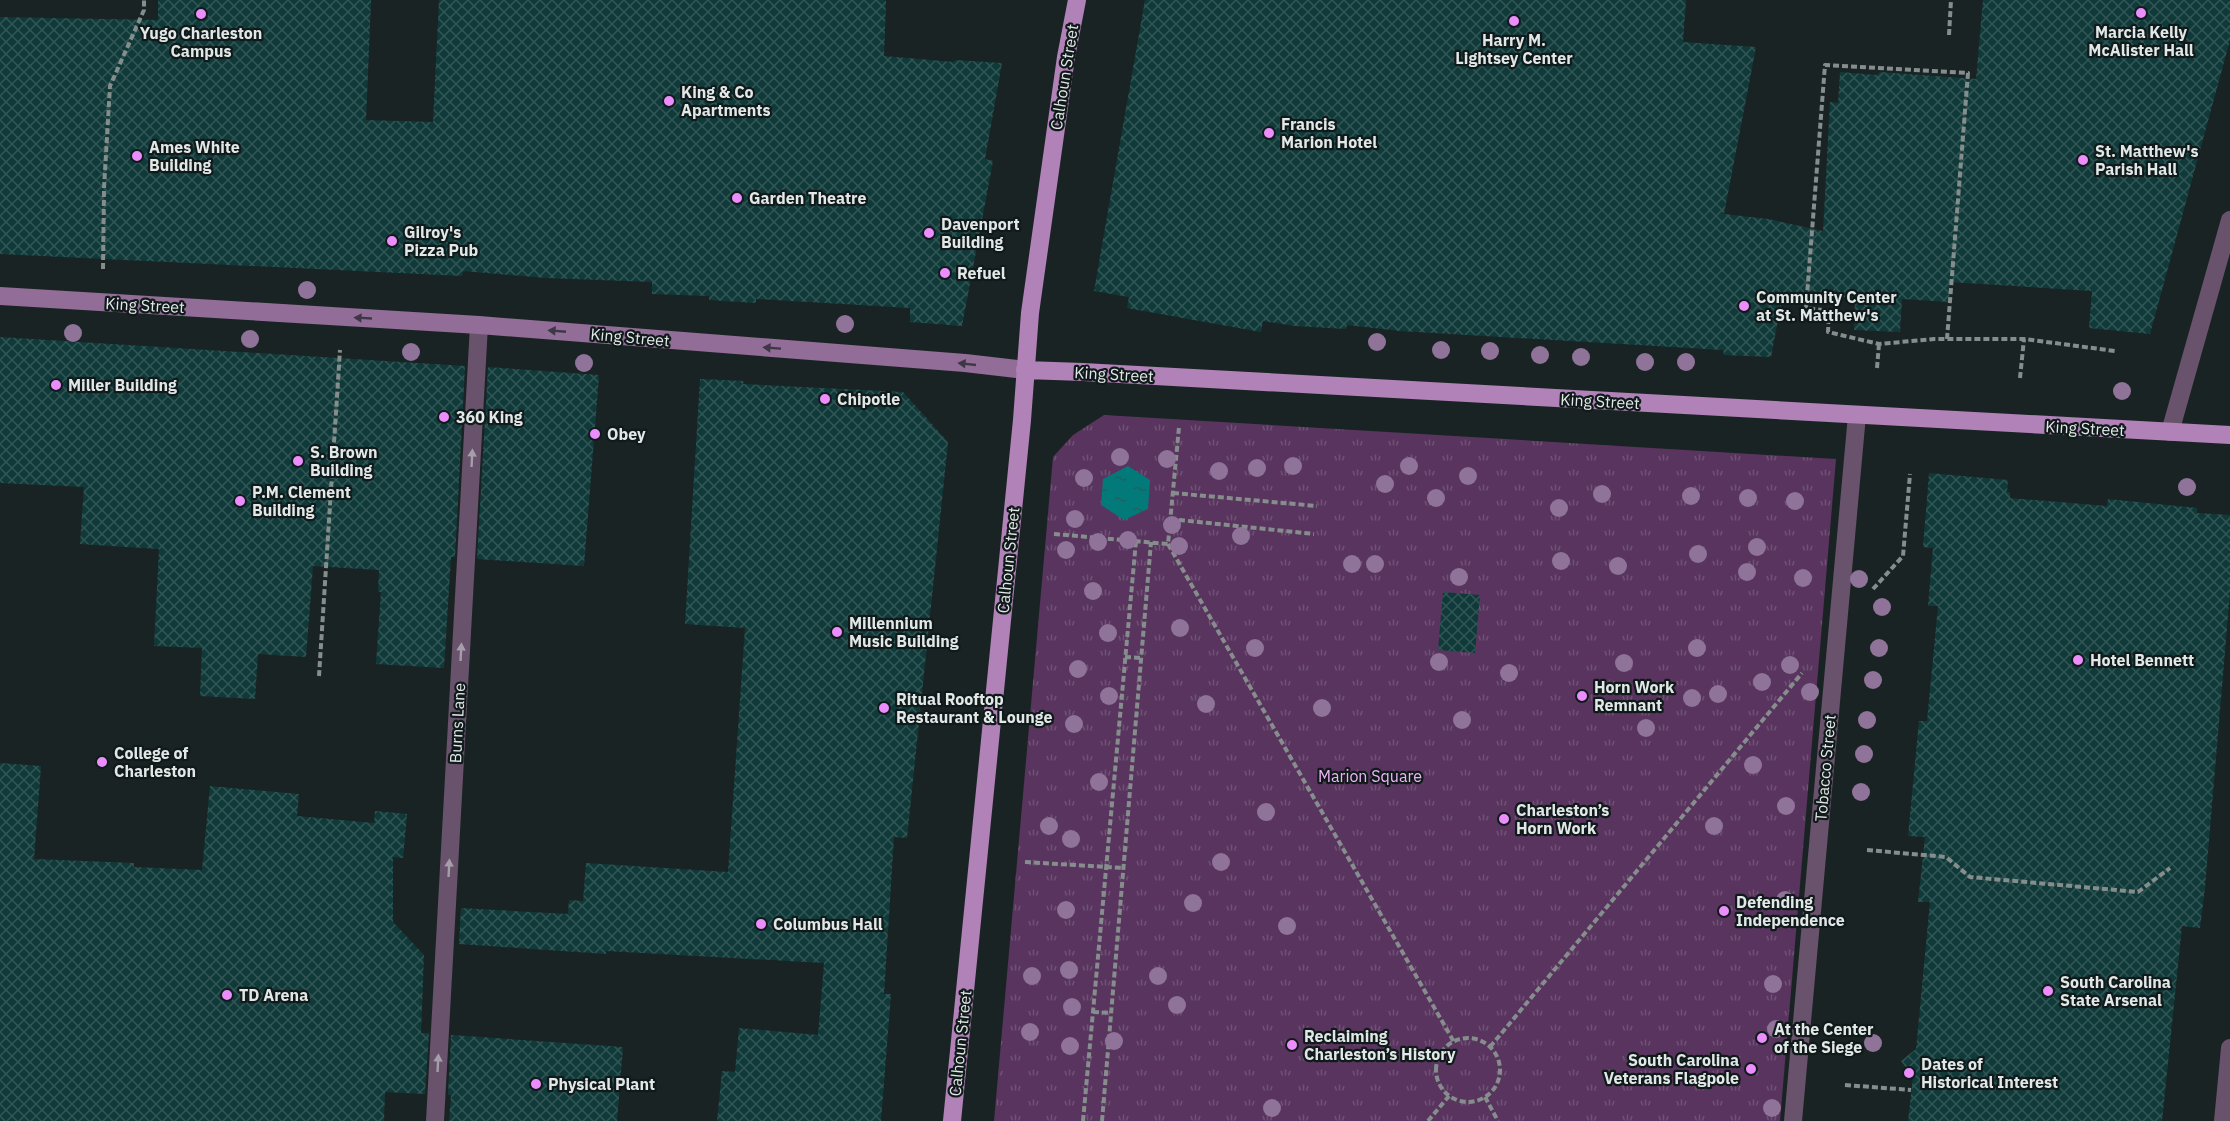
<svg xmlns="http://www.w3.org/2000/svg" width="2230" height="1121" font-family="'IBM Plex Sans',sans-serif">
<style>
.grass{fill:url(#grass-tufts)}
.water{fill:url(#water-ripples)}
.building{fill:url(#building-cross-hatch)}
.lines{fill:none;stroke-linecap:round;stroke-linejoin:round}
.path{stroke:#868e8d;stroke-width:4;stroke-dasharray:6 3;stroke-linecap:butt}
.lane{stroke:#68526c;stroke-width:18}
.street{stroke:#68526c;stroke-width:18}
.secondary{stroke:#916d97;stroke-width:18}
.primary{stroke:#b082b8;stroke-width:18}
.tree{fill:#8f7399}
.oneway{fill:#3e3746}
.oneway2{fill:#a59daa}
.poi-dot{fill:#eb8dfc;stroke:#111a1a;stroke-width:2}
.labels{text-anchor:middle;dominant-baseline:central;stroke-width:4.5;stroke-linejoin:round;paint-order:stroke}
.poi-label{font-size:16px;font-weight:bold;fill:#e2e8e7;stroke:#111a1a;text-anchor:start}
.street-label{font-size:16px;fill:#e2e8e7;stroke:#111a1a}
.park-label{font-size:16px;fill:#eeb4f9;stroke:#111a1a}
</style>
<defs>
<pattern id="grass-tufts" width="24" height="20" patternUnits="userSpaceOnUse" patternTransform="scale(1.5)"><rect width="24" height="20" fill="#58345e"/><path d="M3 7l-1-3M5 7V3M7 7l1-3M15 17l-1-3M17 17v-4M19 17l1-3" fill="none" stroke="#705175"/></pattern>
<pattern id="water-ripples" width="26" height="14" patternUnits="userSpaceOnUse" patternTransform="scale(1.5)"><rect width="26" height="14" fill="#027a7a"/><path d="M2 4q2-2 4 0t4 0M15 11q2-2 4 0t4 0" fill="none" stroke="#236060"/></pattern>
<pattern id="building-cross-hatch" width="8" height="8" patternUnits="userSpaceOnUse" patternTransform="scale(1.5)"><rect width="8" height="8" fill="#103939"/><path d="M0 0l8 8M0 8l8-8" fill="none" stroke="#325656"/></pattern>
</defs>
<rect width="100%" height="100%" fill="#1a2323"/>
<path class="grass" d="M1104,415L1836,459L1780,1121H994L1053,457L1073,435Z"/>
<path class="water" d="M1128,466L1150,480L1148,509L1124,520L1101,505L1103,479Z"/>
<path class="building" d="M158,0H371L366,120L433,122L439,0H886L884,56L954,62L955,60L1002,63L985,159L993,161L962,326L910,322V308L756,299V303L709,300V296L652,294V282L547,278L463,271L462,276L0,254V17L158,20Z
M1145,0H1686L1683,42L1756,47L1724,214L1768,219L1823,231L1830,102L1838,103L1840,72L1877,75L1880,72L1976,79L1983,0H2230V40L2150,334L2089,328L2092,291L1950,282L1949,302L1902,299L1900,332L1854,330L1855,298L1783,294L1771,357L1724,355L1723,350L1400,331L1347,325L1346,329L1295,326L1263,321L1261,332L1127,308L1129,297L1094,291Z
M0,337L465,366L455,557H451L444,668L376,664L381,592H378L379,570L313,566L306,657L258,654L255,699L200,696L202,648L154,646L159,549L80,544L84,487L0,483Z
M488,367L599,375L584,566L477,559Z
M700,379L744,381L743,384L903,392L948,442L907,838L894,837L884,994H891L881,1121H717L722,1071L735,1072L739,1028L818,1035L824,963L606,951V954L459,944L461,908L568,914L569,900L583,901L586,863L728,872L745,628L685,624Z
M1929,473L2008,480L2007,492H2010V498L2107,506L2108,499L2197,508V513L2230,515V592L2205,887L2200,928L2182,926L2162,1121H1908L1913,1077L1901,1061L1916,1049L1930,902H1918L1925,837L1908,836L1919,721H1927L1938,606H1928L1933,548L1923,547Z
M1443,592L1480,595L1475,653L1438,650Z
M0,763L41,766L34,859L134,863V867L202,870L210,786L299,794L297,816L374,823L375,811L407,814L403,858L393,857V922L424,955L421,1033H429L425,1094L385,1092L384,1121H0Z
M451,1035L623,1047L617,1121H449L451,1095H448Z"/>
<g class="lines">
<path class="path" d="M1949,35L1951,0
M103,269L104,188L110,86L144,10V0
M1947,339L1968,73L1825,65L1806,308L1829,311L1828,332L1879,344L1934,339H2024L2115,351
M1877,368L1879,344
M2020,378L2024,339
M1173,493L1317,506
M1170,519L1314,534
M1054,534L1168,544L1179,427
M1168,544L1454,1042
M1873,589L1903,556L1910,474
M1125,657L1142,658
M319,676L340,350
M1867,850L1946,857L1970,877L2138,892L2170,868
M1025,862L1124,868
M1093,1012L1111,1013
M1436 1070a32 32 0 1 1 64 0a32 32 0 1 1-64 0Z
M1490,1047L1802,673
M1845,1085L1911,1090
M1485,1097L1498,1121
M1083,1121L1136,541
M1102,1121L1151,542
M1428,1121L1449,1096"/>
<path class="lane" d="M435,1121L479,325"/>
<path class="street" d="M2170,432L2230,220
M1793,1121L1857,415
M2223,1121L2230,1048"/>
<path class="secondary" d="M0,296L479,325L965,363L1025,370"/>
<path class="primary" d="M1025,370L1083,372L2230,435
M952,1121L1022,420L1030,313L1066,57L1077,0"/>
</g>
<g class="tree">
<circle cx="307" cy="290" r="9"/>
<circle cx="845" cy="324" r="9"/>
<circle cx="73" cy="333" r="9"/>
<circle cx="250" cy="339" r="9"/>
<circle cx="1377" cy="342" r="9"/>
<circle cx="1441" cy="350" r="9"/>
<circle cx="1490" cy="351" r="9"/>
<circle cx="411" cy="352" r="9"/>
<circle cx="1540" cy="355" r="9"/>
<circle cx="1581" cy="357" r="9"/>
<circle cx="1645" cy="362" r="9"/>
<circle cx="1686" cy="362" r="9"/>
<circle cx="584" cy="363" r="9"/>
<circle cx="2122" cy="391" r="9"/>
<circle cx="1120" cy="457" r="9"/>
<circle cx="1167" cy="459" r="9"/>
<circle cx="1293" cy="466" r="9"/>
<circle cx="1409" cy="466" r="9"/>
<circle cx="1257" cy="468" r="9"/>
<circle cx="1219" cy="471" r="9"/>
<circle cx="1468" cy="476" r="9"/>
<circle cx="1084" cy="478" r="9"/>
<circle cx="1385" cy="484" r="9"/>
<circle cx="2187" cy="487" r="9"/>
<circle cx="1602" cy="494" r="9"/>
<circle cx="1691" cy="496" r="9"/>
<circle cx="1436" cy="498" r="9"/>
<circle cx="1748" cy="498" r="9"/>
<circle cx="1795" cy="501" r="9"/>
<circle cx="1559" cy="508" r="9"/>
<circle cx="1075" cy="519" r="9"/>
<circle cx="1172" cy="525" r="9"/>
<circle cx="1241" cy="536" r="9"/>
<circle cx="1128" cy="540" r="9"/>
<circle cx="1098" cy="542" r="9"/>
<circle cx="1179" cy="546" r="9"/>
<circle cx="1757" cy="547" r="9"/>
<circle cx="1066" cy="550" r="9"/>
<circle cx="1698" cy="554" r="9"/>
<circle cx="1561" cy="561" r="9"/>
<circle cx="1352" cy="564" r="9"/>
<circle cx="1375" cy="564" r="9"/>
<circle cx="1618" cy="566" r="9"/>
<circle cx="1747" cy="572" r="9"/>
<circle cx="1459" cy="577" r="9"/>
<circle cx="1803" cy="578" r="9"/>
<circle cx="1859" cy="579" r="9"/>
<circle cx="1093" cy="591" r="9"/>
<circle cx="1882" cy="607" r="9"/>
<circle cx="1180" cy="628" r="9"/>
<circle cx="1108" cy="633" r="9"/>
<circle cx="1255" cy="648" r="9"/>
<circle cx="1697" cy="648" r="9"/>
<circle cx="1879" cy="648" r="9"/>
<circle cx="1439" cy="662" r="9"/>
<circle cx="1624" cy="663" r="9"/>
<circle cx="1790" cy="665" r="9"/>
<circle cx="1078" cy="669" r="9"/>
<circle cx="1509" cy="673" r="9"/>
<circle cx="1873" cy="680" r="9"/>
<circle cx="1762" cy="682" r="9"/>
<circle cx="1810" cy="692" r="9"/>
<circle cx="1718" cy="694" r="9"/>
<circle cx="1109" cy="696" r="9"/>
<circle cx="1692" cy="698" r="9"/>
<circle cx="1206" cy="704" r="9"/>
<circle cx="1322" cy="708" r="9"/>
<circle cx="1462" cy="720" r="9"/>
<circle cx="1867" cy="720" r="9"/>
<circle cx="1074" cy="724" r="9"/>
<circle cx="1646" cy="728" r="9"/>
<circle cx="1864" cy="754" r="9"/>
<circle cx="1753" cy="765" r="9"/>
<circle cx="1099" cy="782" r="9"/>
<circle cx="1861" cy="792" r="9"/>
<circle cx="1786" cy="806" r="9"/>
<circle cx="1266" cy="812" r="9"/>
<circle cx="1049" cy="826" r="9"/>
<circle cx="1714" cy="826" r="9"/>
<circle cx="1071" cy="839" r="9"/>
<circle cx="1221" cy="862" r="9"/>
<circle cx="1785" cy="900" r="9"/>
<circle cx="1193" cy="903" r="9"/>
<circle cx="1066" cy="910" r="9"/>
<circle cx="1287" cy="926" r="9"/>
<circle cx="1069" cy="970" r="9"/>
<circle cx="1032" cy="976" r="9"/>
<circle cx="1158" cy="976" r="9"/>
<circle cx="1773" cy="984" r="9"/>
<circle cx="1177" cy="1005" r="9"/>
<circle cx="1072" cy="1007" r="9"/>
<circle cx="1776" cy="1029" r="9"/>
<circle cx="1030" cy="1032" r="9"/>
<circle cx="1114" cy="1041" r="9"/>
<circle cx="1873" cy="1043" r="9"/>
<circle cx="1070" cy="1046" r="9"/>
<circle cx="1272" cy="1108" r="9"/>
<circle cx="1772" cy="1108" r="9"/>
</g>
<defs><path id="oneway-solid" d="M-6-.8H1V-3.2L6.5 0L1 3.2V.8H-6Z" transform="scale(1.5)"/></defs>
<g class="oneway">
<use href="#oneway-solid" transform="translate(363 318) rotate(-177)"/>
<use href="#oneway-solid" transform="translate(557 331) rotate(-175)"/>
<use href="#oneway-solid" transform="translate(772 348) rotate(-176)"/>
<use href="#oneway-solid" transform="translate(967 364) rotate(-174)"/>
</g>
<g class="oneway2">
<use href="#oneway-solid" transform="translate(472 458) rotate(-87)"/>
<use href="#oneway-solid" transform="translate(461 652) rotate(-87)"/>
<use href="#oneway-solid" transform="translate(449 868) rotate(-87)"/>
<use href="#oneway-solid" transform="translate(438 1063) rotate(-87)"/>
</g>
<g class="poi-dot">
<circle cx="2141" cy="13" r="6"/>
<circle cx="201" cy="14" r="6"/>
<circle cx="1514" cy="21" r="6"/>
<circle cx="669" cy="101" r="6"/>
<circle cx="1269" cy="133" r="6"/>
<circle cx="137" cy="156" r="6"/>
<circle cx="2083" cy="160" r="6"/>
<circle cx="737" cy="198" r="6"/>
<circle cx="929" cy="233" r="6"/>
<circle cx="392" cy="241" r="6"/>
<circle cx="945" cy="273" r="6"/>
<circle cx="1744" cy="306" r="6"/>
<circle cx="56" cy="385" r="6"/>
<circle cx="825" cy="399" r="6"/>
<circle cx="444" cy="417" r="6"/>
<circle cx="595" cy="434" r="6"/>
<circle cx="298" cy="461" r="6"/>
<circle cx="240" cy="501" r="6"/>
<circle cx="837" cy="632" r="6"/>
<circle cx="2078" cy="660" r="6"/>
<circle cx="1582" cy="696" r="6"/>
<circle cx="884" cy="708" r="6"/>
<circle cx="102" cy="762" r="6"/>
<circle cx="1504" cy="819" r="6"/>
<circle cx="1724" cy="911" r="6"/>
<circle cx="761" cy="924" r="6"/>
<circle cx="2048" cy="991" r="6"/>
<circle cx="227" cy="995" r="6"/>
<circle cx="1762" cy="1038" r="6"/>
<circle cx="1292" cy="1045" r="6"/>
<circle cx="1751" cy="1069" r="6"/>
<circle cx="1909" cy="1073" r="6"/>
<circle cx="536" cy="1084" r="6"/>
</g>
<g class="labels">
<g class="poi-label">
<text x="2141" y="32" text-anchor="middle">Marcia Kelly<tspan x="2141" dy="18">McAlister Hall</tspan></text>
<text x="201" y="33" text-anchor="middle">Yugo Charleston<tspan x="201" dy="18">Campus</tspan></text>
<text x="1514" y="40" text-anchor="middle">Harry M.<tspan x="1514" dy="18">Lightsey Center</tspan></text>
<text x="681" y="92">King &amp; Co<tspan x="681" dy="18">Apartments</tspan></text>
<text x="1281" y="124">Francis<tspan x="1281" dy="18">Marion Hotel</tspan></text>
<text x="149" y="147">Ames White<tspan x="149" dy="18">Building</tspan></text>
<text x="2095" y="151">St. Matthew's<tspan x="2095" dy="18">Parish Hall</tspan></text>
<text x="749" y="198">Garden Theatre</text>
<text x="941" y="224">Davenport<tspan x="941" dy="18">Building</tspan></text>
<text x="404" y="232">Gilroy's<tspan x="404" dy="18">Pizza Pub</tspan></text>
<text x="957" y="273">Refuel</text>
<text x="1756" y="297">Community Center<tspan x="1756" dy="18">at St. Matthew's</tspan></text>
<text x="68" y="385">Miller Building</text>
<text x="837" y="399">Chipotle</text>
<text x="456" y="417">360 King</text>
<text x="607" y="434">Obey</text>
<text x="310" y="452">S. Brown<tspan x="310" dy="18">Building</tspan></text>
<text x="252" y="492">P.M. Clement<tspan x="252" dy="18">Building</tspan></text>
<text x="849" y="623">Millennium<tspan x="849" dy="18">Music Building</tspan></text>
<text x="2090" y="660">Hotel Bennett</text>
<text x="1594" y="687">Horn Work<tspan x="1594" dy="18">Remnant</tspan></text>
<text x="896" y="699">Ritual Rooftop<tspan x="896" dy="18">Restaurant &amp; Lounge</tspan></text>
<text x="114" y="753">College of<tspan x="114" dy="18">Charleston</tspan></text>
<text x="1516" y="810">Charleston’s<tspan x="1516" dy="18">Horn Work</tspan></text>
<text x="1736" y="902">Defending<tspan x="1736" dy="18">Independence</tspan></text>
<text x="773" y="924">Columbus Hall</text>
<text x="2060" y="982">South Carolina<tspan x="2060" dy="18">State Arsenal</tspan></text>
<text x="239" y="995">TD Arena</text>
<text x="1774" y="1029">At the Center<tspan x="1774" dy="18">of the Siege</tspan></text>
<text x="1304" y="1036">Reclaiming<tspan x="1304" dy="18">Charleston’s History</tspan></text>
<text x="1739" y="1060" text-anchor="end">South Carolina<tspan x="1739" dy="18">Veterans Flagpole</tspan></text>
<text x="1921" y="1064">Dates of<tspan x="1921" dy="18">Historical Interest</tspan></text>
<text x="548" y="1084">Physical Plant</text>
</g>
<g class="street-label">
<text transform="translate(1064 77) rotate(-81)">Calhoun Street</text>
<text transform="translate(145 305) rotate(3)">King Street</text>
<text transform="translate(630 337) rotate(5)">King Street</text>
<text transform="translate(1114 374) rotate(3)">King Street</text>
<text transform="translate(1600 401) rotate(3)">King Street</text>
<text transform="translate(2085 428) rotate(3)">King Street</text>
<text transform="translate(1008 560) rotate(-84)">Calhoun Street</text>
<text transform="translate(457 723) rotate(-87)">Burns Lane</text>
<text transform="translate(1825 768) rotate(-85)">Tobacco Street</text>
<text transform="translate(960 1043) rotate(-84)">Calhoun Street</text>
</g>
<g class="park-label">
<text x="1370" y="776">Marion Square</text>
</g>
</g>
</svg>
